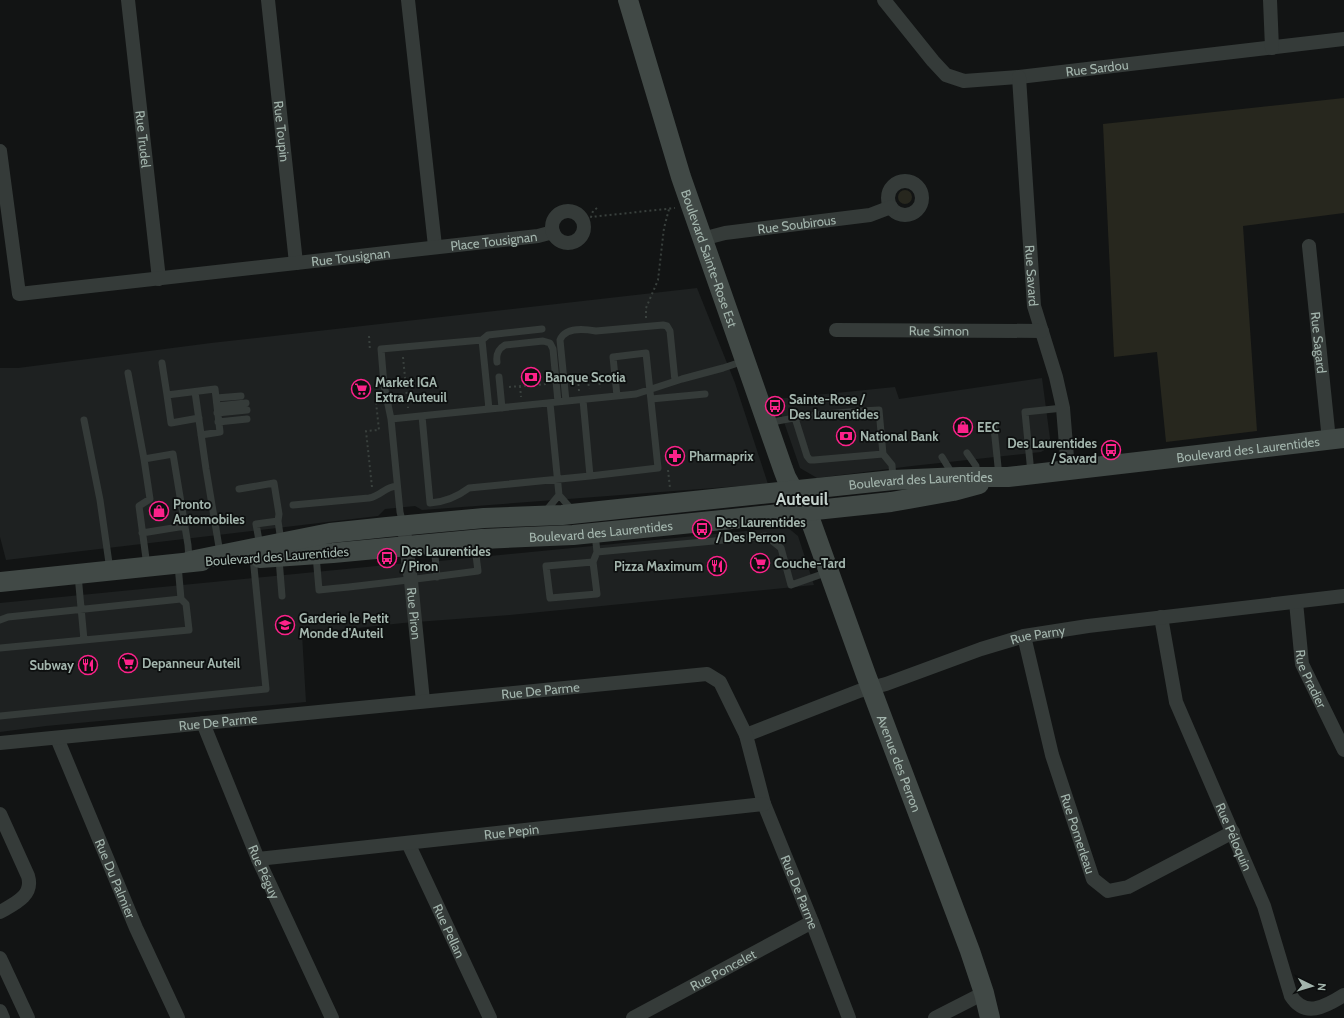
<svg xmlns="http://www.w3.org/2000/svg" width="1344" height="1018" font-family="Cabin,sans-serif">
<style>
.built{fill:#1e2121}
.green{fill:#27271e}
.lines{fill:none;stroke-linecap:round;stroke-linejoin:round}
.path{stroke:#39403d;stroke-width:2;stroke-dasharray:2 3;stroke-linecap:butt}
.lane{stroke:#353b39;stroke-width:7}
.street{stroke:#353b39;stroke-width:14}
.secondary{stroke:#414946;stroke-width:20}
.labels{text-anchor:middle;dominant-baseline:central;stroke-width:3.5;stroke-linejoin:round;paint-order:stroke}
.street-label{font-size:13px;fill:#a3b5ad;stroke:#0d0f0f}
.poi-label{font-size:13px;font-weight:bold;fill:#a3b5ad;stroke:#0d0f0f;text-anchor:start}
.district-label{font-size:17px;font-weight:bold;fill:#c4d1cc;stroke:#0d0f0f}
</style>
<rect width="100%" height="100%" fill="#121414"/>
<path class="built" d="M697,288L735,383L768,484L422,510L415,506L385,509L378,516L6,560L0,537V368H18L211,343Z
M1042,378L1051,446L1041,452L912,466L817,478L800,468L776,399L895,387L899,399Z
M787,527L798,536L814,585L510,615L403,623L302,634L306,702L46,726L0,732V603L397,564L419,563Z"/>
<path class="green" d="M1344,98V213L1243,226L1257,431L1166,442L1157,352L1114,357L1103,124Z
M898 197a7 7 0 1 1 14 0a7 7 0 1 1-14 0Z"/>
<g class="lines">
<path class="path" d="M597,208L593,211L591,217L675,208
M646,318V308L658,280L664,228L669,209
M369,336L370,351
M403,357L408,408
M599,378L600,388
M578,379L579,391
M588,379L589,389
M572,380L606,377
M520,386L521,397
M509,387L547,384
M668,470L670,488
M372,487L366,431L379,430L375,393"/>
<path class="lane" d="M482,340L488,335L542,329
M497,362C496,354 498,349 505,345L543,341L550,343L553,349L558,402
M162,363L167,395L215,389L220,432L201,435
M128,373L144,459L173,454L188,545L189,559
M499,377L502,408
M195,392L206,469L220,553
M167,395L171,423L199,418
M216,398L241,396
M651,399L705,394
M566,401L560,340C565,327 585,329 596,331L663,325L667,326L670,331L675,381
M550,403L559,495L573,511
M217,406L246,403
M217,413L247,410
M422,416L430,503C445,502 457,497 469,488L590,476L583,400
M795,418L807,456L810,460H814L883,454
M391,419L636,394L682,379L723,368L744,361
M84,420L100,500L110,570
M218,422L247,419
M768,423C804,415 841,412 879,410L883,454L892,465L893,480
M994,428L999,476
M967,453L976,466L977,476
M942,457L953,475
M144,459L150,499L139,506L147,566
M1031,473L1025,412L1063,408
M590,476L658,468L646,353L613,357L617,396
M239,489L274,483L279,514L278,521
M293,505L369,498C381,496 384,487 397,486
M545,512L559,495
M403,524L400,512L391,419L384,385L381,349L482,340L489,409
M142,533L185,526
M595,534L597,552L766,536L781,548L791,585L828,572
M434,545L437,577
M260,546L256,524L278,521L281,541
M316,555L319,590C372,585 425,578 478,571L474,540
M279,559L282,596
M593,562L597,594L550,598L546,566L593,562L597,552
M78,575L84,640
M0,620L8,617L181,599
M0,648L189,630L186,604L181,599L178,565
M0,716L266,689L253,557"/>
<g class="street">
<path id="s1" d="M128,0L159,279"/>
<path id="s2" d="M268,0L296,263"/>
<path d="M408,0L435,246"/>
<path id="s3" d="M884,0L933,61L946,75L964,81L1019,77L1344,39"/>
<path d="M1270,0L1272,48"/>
<path id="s4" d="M1019,77L1034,306L1056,377L1063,408L1068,470"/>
<path id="s5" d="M0,151L19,294L538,236L553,232"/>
<circle cx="905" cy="198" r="17"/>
<circle cx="568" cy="227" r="16"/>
<path id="s6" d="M702,239L725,233L870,215L891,207"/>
<path id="s7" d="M1309,246L1329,440"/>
<path id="s8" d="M836,330L1042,331"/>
<path id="s9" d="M405,537L411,581L423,701"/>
<path id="s10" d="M1296,602L1302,664L1344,750"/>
<path id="s11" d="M1161,617L1176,702L1264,906L1291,996C1305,1018 1325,1007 1344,995"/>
<path id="s12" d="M1024,636L1052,755L1093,879L1108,891L1128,887L1233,832"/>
<path id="s13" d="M203,723L258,859L332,1018"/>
<path id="s14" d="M746,735L859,691L886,684L981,649L1024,636L1088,626L1344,596"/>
<path id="s15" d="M57,738L136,928L178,1018"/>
<path id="s16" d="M0,743L707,674L720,682L746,735L764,804L812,922L849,1018"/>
<path d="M0,814L28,876C34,896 14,904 0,912"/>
<path id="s17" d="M408,843L490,1018"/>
<path id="s18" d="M258,859L764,804"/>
<path d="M0,958L28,1018"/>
<path d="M0,1011L3,1018"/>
<path id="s19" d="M633,1018L812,922"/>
<path d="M935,1018L984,993"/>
</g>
<g class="secondary">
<path id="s20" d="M628,0L681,177L783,469L786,477L811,522L866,675L970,951L984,993L990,1018"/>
<path id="s21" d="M260,558L333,553L482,539L573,535L732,519L891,502L953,491L979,484"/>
<path id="s22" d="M190,561L330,533L387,527L484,518L562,515L893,480L960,477H1008L1344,438"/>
<path d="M0,582L202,561"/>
</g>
</g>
<defs>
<symbol id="bank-ring" viewBox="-11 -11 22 22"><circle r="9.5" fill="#0d0f0f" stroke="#fc228a" stroke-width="1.5"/><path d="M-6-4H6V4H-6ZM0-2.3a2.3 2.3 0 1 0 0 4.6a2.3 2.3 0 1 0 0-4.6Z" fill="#fc228a"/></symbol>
<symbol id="supermarket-ring" viewBox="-11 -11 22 22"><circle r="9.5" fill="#0d0f0f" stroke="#fc228a" stroke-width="1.5"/><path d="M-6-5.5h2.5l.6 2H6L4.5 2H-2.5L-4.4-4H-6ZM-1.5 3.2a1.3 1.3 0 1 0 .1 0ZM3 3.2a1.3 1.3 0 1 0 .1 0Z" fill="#fc228a"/></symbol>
<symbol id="bus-ring" viewBox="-11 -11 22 22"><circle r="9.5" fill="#0d0f0f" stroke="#fc228a" stroke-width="1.5"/><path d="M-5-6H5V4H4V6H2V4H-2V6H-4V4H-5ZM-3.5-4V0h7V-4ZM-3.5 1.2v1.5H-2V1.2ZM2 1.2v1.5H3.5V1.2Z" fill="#fc228a"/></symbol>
<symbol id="shop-ring" viewBox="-11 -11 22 22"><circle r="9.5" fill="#0d0f0f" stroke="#fc228a" stroke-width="1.5"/><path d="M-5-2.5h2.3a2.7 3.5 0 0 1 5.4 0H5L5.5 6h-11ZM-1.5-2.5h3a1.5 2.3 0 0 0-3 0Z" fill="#fc228a"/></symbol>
<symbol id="pharmacy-ring" viewBox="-11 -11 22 22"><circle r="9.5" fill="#0d0f0f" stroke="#fc228a" stroke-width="1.5"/><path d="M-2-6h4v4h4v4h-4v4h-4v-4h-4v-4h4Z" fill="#fc228a"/></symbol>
<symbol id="restaurant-ring" viewBox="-11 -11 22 22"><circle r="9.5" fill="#0d0f0f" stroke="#fc228a" stroke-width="1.5"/><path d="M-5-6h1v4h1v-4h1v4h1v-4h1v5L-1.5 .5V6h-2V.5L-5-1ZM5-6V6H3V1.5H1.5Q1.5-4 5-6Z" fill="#fc228a"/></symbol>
<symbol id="school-ring" viewBox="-11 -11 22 22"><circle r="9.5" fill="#0d0f0f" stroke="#fc228a" stroke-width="1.5"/><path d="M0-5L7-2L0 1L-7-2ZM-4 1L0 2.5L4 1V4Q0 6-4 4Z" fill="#fc228a"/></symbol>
</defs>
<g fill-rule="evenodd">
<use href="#bank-ring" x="520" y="366" width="22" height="22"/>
<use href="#supermarket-ring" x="350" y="378" width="22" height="22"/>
<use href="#bus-ring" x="764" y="395" width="22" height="22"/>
<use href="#shop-ring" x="952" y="416" width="22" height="22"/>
<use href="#bank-ring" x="835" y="425" width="22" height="22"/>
<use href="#bus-ring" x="1100" y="439" width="22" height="22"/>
<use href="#pharmacy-ring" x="664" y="445" width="22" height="22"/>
<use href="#shop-ring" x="148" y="500" width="22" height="22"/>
<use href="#bus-ring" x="691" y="518" width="22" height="22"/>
<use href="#bus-ring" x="376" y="547" width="22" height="22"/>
<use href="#supermarket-ring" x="749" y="552" width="22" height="22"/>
<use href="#restaurant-ring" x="706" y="555" width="22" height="22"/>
<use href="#school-ring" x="274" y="614" width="22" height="22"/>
<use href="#supermarket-ring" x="117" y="652" width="22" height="22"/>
<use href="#restaurant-ring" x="77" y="654" width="22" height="22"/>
</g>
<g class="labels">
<g class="street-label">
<text stroke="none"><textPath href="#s3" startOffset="250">Rue Sardou</textPath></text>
<text stroke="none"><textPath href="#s2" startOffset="132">Rue Toupin</textPath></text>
<text stroke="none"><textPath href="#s1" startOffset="140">Rue Trudel</textPath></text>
<text stroke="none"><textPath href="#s6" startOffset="96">Rue Soubirous</textPath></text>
<text stroke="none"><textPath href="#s5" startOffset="622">Place Tousignan</textPath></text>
<text stroke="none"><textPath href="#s5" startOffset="478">Rue Tousignan</textPath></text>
<text stroke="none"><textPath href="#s20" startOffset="271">Boulevard Sainte-Rose Est</textPath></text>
<text stroke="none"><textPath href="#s4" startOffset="199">Rue Savard</textPath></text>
<text stroke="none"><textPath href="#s8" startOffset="103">Rue Simon</textPath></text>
<text stroke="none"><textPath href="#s7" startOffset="97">Rue Sagard</textPath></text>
<text stroke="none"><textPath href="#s22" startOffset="1065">Boulevard des Laurentides</textPath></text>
<text stroke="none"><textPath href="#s22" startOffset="736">Boulevard des Laurentides</textPath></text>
<text stroke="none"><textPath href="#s21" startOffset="342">Boulevard des Laurentides</textPath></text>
<text transform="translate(277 556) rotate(-4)">Boulevard des Laurentides</text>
<text stroke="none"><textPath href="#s9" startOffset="77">Rue Piron</textPath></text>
<text stroke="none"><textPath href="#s14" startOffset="309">Rue Parny</textPath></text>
<text stroke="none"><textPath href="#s10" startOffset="79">Rue Pradier</textPath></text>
<text stroke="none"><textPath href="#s16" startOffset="543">Rue De Parme</textPath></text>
<text stroke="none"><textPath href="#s16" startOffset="219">Rue De Parme</textPath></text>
<text stroke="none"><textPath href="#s20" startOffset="811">Avenue des Perron</textPath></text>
<text stroke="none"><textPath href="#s18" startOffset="255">Rue Pepin</textPath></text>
<text stroke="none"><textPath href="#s12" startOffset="205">Rue Pomerleau</textPath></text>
<text stroke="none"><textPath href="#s11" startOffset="233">Rue Péloquin</textPath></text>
<text stroke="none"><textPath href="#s13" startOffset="161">Rue Péguy</textPath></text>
<text stroke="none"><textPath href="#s15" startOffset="152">Rue Du Palmier</textPath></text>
<text stroke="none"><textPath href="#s16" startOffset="951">Rue De Parme</textPath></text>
<text stroke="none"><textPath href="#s17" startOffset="97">Rue Pellan</textPath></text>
<text stroke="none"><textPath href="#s19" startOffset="102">Rue Poncelet</textPath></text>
</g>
<g class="poi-label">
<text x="545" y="377">Banque Scotia</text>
<text x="375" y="382">Market IGA<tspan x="375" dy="15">Extra Auteuil</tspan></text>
<text x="789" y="399">Sainte-Rose /<tspan x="789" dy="15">Des Laurentides</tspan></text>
<text x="977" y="427">EEC</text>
<text x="860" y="436">National Bank</text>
<text x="1097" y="443" text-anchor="end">Des Laurentides<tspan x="1097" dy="15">/ Savard</tspan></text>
<text x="689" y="456">Pharmaprix</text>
<text x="173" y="504">Pronto<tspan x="173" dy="15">Automobiles</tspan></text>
<text x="716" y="522">Des Laurentides<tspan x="716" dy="15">/ Des Perron</tspan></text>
<text x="401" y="551">Des Laurentides<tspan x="401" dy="15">/ Piron</tspan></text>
<text x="774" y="563">Couche-Tard</text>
<text x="703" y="566" text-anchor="end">Pizza Maximum</text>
<text x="299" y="618">Garderie le Petit<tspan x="299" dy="15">Monde d'Auteil</tspan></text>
<text x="142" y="663">Depanneur Auteil</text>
<text x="74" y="665" text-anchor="end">Subway</text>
</g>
<g class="district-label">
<text x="802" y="499">Auteuil</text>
</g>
</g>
<g transform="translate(1312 986) rotate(95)" stroke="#0d0f0f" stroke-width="3" paint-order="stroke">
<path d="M0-3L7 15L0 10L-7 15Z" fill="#a3b5ad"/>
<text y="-6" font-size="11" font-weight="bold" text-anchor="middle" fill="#a3b5ad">N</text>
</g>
</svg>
